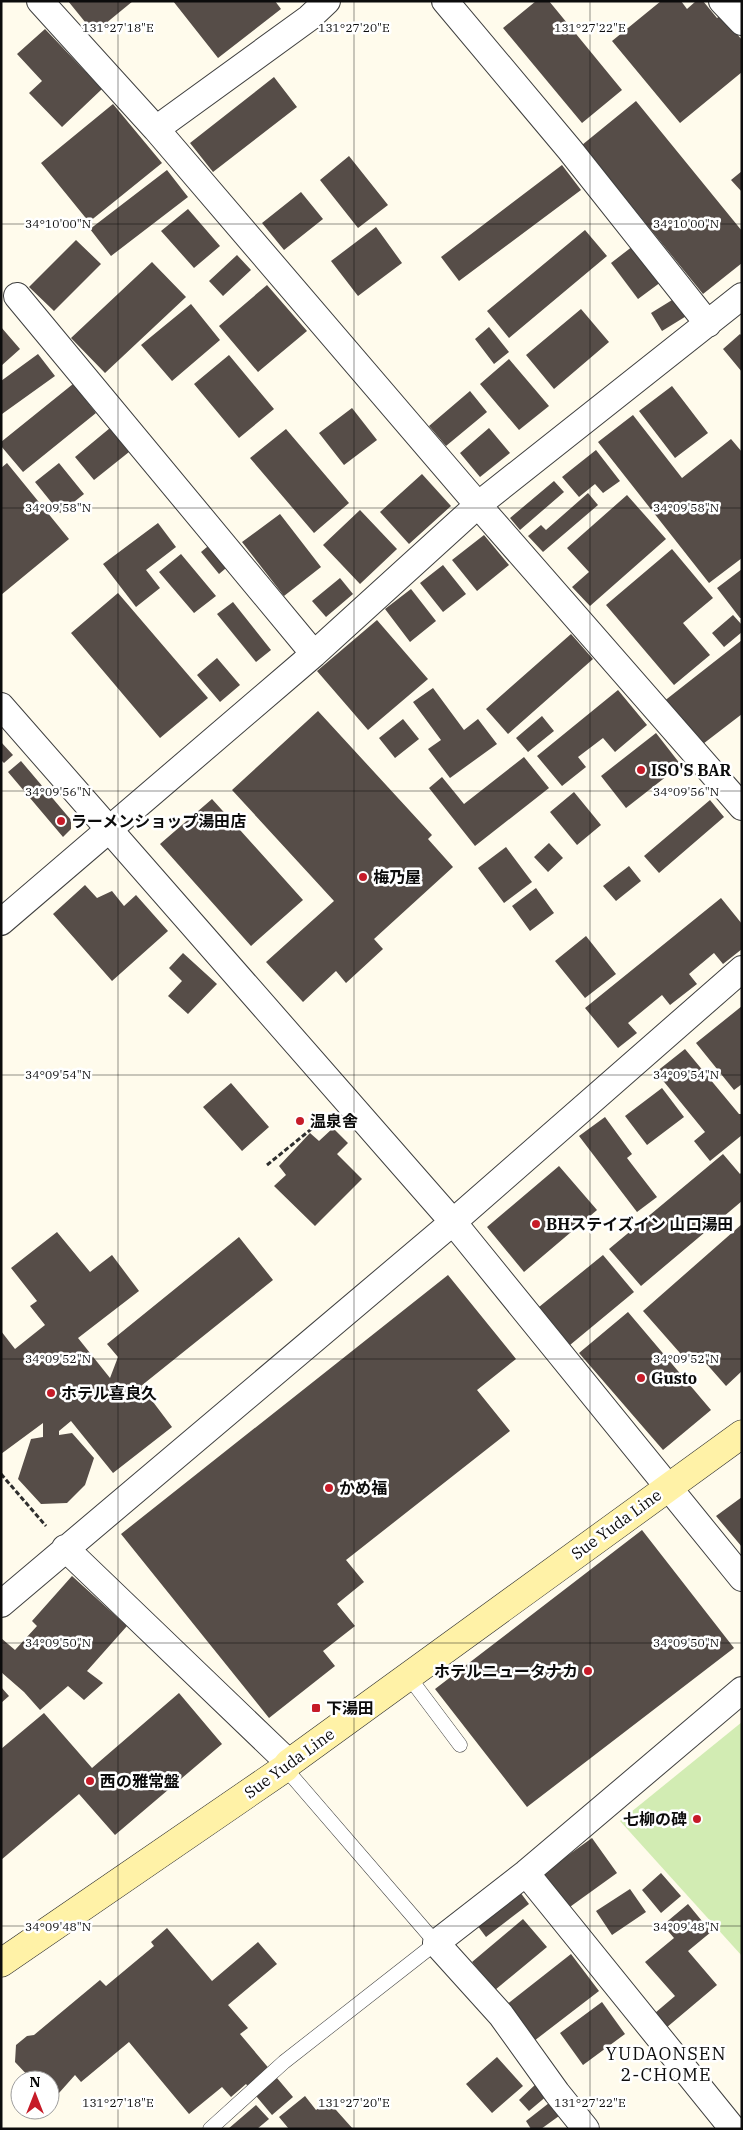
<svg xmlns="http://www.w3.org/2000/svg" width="743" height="2130" font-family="'IBM Plex Serif','Noto Sans JP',serif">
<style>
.green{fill:#d2ecb3}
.building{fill:#564d48}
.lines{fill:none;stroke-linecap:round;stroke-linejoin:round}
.lane-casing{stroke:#3f3f3f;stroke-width:15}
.street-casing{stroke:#3f3f3f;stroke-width:28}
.secondary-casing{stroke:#2e2e2e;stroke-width:29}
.path{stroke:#2e2e2e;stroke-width:3;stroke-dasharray:5 2.5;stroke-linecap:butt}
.lane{stroke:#fff;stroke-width:14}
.street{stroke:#fff;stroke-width:26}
.secondary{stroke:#fff2a7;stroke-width:28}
.ticks{fill:none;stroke:#0c0c0c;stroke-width:1;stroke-opacity:0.45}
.poi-dot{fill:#c61b28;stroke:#fff;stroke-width:2}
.labels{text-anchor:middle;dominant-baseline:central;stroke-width:5;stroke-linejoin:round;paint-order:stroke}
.poi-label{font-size:16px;font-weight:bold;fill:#0c0c0c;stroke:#fff;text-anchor:start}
.street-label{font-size:16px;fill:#0c0c0c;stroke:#fff}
.neighbourhood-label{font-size:18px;letter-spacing:1px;fill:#0c0c0c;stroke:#fff}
.ticks-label{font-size:12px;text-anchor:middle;fill:#0c0c0c;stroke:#fff;stroke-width:5;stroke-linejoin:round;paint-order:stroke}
</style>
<rect width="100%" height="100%" fill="#fffbec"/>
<path class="green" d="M742,1722V1956L620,1821Z"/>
<path class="building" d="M68,1H133L94,33Z
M173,1H275L281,9L218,58Z
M536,1H549L622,90L582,123L503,28Z
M661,1H681L687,9L696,1H703L717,18L721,15L742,40V72L680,123L612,41Z
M45,29L102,89L62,127L29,93L42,81L17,54Z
M274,77L297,107L213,172L190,143Z
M636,101L742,231V263L703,294L582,145Z
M113,104L162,163L89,222L41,163Z
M349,156L388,205L358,228L320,180Z
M562,165L581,190L459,281L441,257Z
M167,170L188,197L111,256L90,229Z
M742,171V192L731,180Z
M301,192L323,219L284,250L262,223Z
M188,209L220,246L194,268L161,231Z
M376,227L402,263L358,296L331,261Z
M585,230L607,256L509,338L487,311Z
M76,240L101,264L54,311L29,287Z
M633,246L661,282L638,299L611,263Z
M237,255L251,270L223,296L209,281Z
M152,262L186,297L105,373L71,338Z
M267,285L307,331L258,372L219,326Z
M677,297L688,315L662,331L651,313Z
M191,304L220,340L172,381L141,345Z
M581,309L609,342L554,389L526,355Z
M1,327L20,349L1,366Z
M489,327L509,352L494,364L475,339Z
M740,334L742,336V372L723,349Z
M38,354L55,376L2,414L1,381Z
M229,355L274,409L239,438L194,384Z
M509,359L549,406L519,430L480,384Z
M73,384L96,413L23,472L1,446V442Z
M672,386L708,433L675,458L639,411Z
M470,391L487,412L446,446L429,426Z
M352,408L377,440L344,465L319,433Z
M633,415L682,478L731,439L742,452V558L709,583L598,442Z
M110,428L129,452L94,480L75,457Z
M489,428L510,453L480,477L460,453Z
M286,429L349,503L314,533L250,458Z
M596,450L620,481L603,493L595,484L579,497L562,477Z
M7,463L69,539L1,595V468Z
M59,463L84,494L60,513L35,482Z
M422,474L451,506L409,544L380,512Z
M554,481L564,492L520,530L510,518Z
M588,493L598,505L543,552L528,536L541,525L546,530Z
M627,495L666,539L590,606L572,587L589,572L567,548Z
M360,510L397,549L360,584L323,545Z
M280,514L321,567L284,596L242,542Z
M158,523L176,547L146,570L160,588L136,607L103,564Z
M484,535L509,565L477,591L452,560Z
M213,542L232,563L219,574L201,552Z
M672,549L713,598L683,623L710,655L674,685L606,605Z
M181,554L216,596L194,613L159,572Z
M443,565L466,594L443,612L420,583Z
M742,569V618H740L717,588Z
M340,578L353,594L326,617L312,601Z
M411,589L436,621L410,642L385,609Z
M118,593L208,698L160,738L71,633Z
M233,602L271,650L256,662L217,614Z
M733,615L742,625V632L724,647L712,633Z
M377,620L428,679L368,730L317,671Z
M571,634L593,659L508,734L486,709Z
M742,640V714L699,747L663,702Z
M217,658L240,685L220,702L197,675Z
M433,688L464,730L478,719L497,744L450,778L428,749L441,740L413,702Z
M618,690L647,725L615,752L603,738L578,757L586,767L562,786L537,756Z
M318,711L432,835L428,839L453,867L374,939L383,949L346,983L336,971L303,1002L266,962L334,901L232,790Z
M542,716L554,731L528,752L516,738Z
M403,719L419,739L395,758L379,738Z
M656,733L681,765L626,808L601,776Z
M1,742L13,755L4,763L1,760Z
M524,757L549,788L475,846L429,788L442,777L464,804Z
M21,761L71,820V829L63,837L8,772Z
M574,792L601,825L577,845L550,812Z
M212,799L303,900L251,946L160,844Z
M710,800L724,817L659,873L644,856Z
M549,843L563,858L548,872L534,857Z
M506,847L532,882L504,903L478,868Z
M629,866L641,881L616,901L603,886Z
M85,885L97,898L112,891L124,906L136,895L168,931L112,981L53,914Z
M536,888L554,913L530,931L512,906Z
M721,898L742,924V949L723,964L714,953L689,974L697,984L670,1005L662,995L628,1023L637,1033L618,1048L585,1008Z
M586,936L616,974L585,998L555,961Z
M183,953L217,984L188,1014L168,996L182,981L169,968Z
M742,1006V1084L734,1090L696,1043Z
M685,1049L739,1114H742V1135L710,1161L694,1141L705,1132L656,1072Z
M231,1083L269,1127L242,1151L203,1107Z
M662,1088L684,1117L647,1145L625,1116Z
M605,1117L632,1154L627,1158L657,1197L637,1212L579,1136Z
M333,1128L348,1143L337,1154L362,1179L315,1226L274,1186L286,1175L279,1166L310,1133L319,1141Z
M723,1154L740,1174L742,1172V1201L641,1286L609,1249Z
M559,1166L597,1210L524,1272L487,1227Z
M742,1224V1371L726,1386L697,1353L687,1361L643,1311Z
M57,1232L90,1272L112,1255L139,1291L78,1338L110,1378L118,1357L107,1344L239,1237L273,1280L141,1386L172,1427L113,1473L71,1421L59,1431V1435L72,1433L94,1458L85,1485L67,1503L41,1504L18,1479L31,1439L43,1437V1423L1,1454V1331L15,1349L45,1325L30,1306L37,1301L11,1268Z
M603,1255L634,1292L570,1345L539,1307Z
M448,1275L516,1359L477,1390L510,1431L346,1560L364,1582L337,1604L355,1626L323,1651L335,1666L269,1718L121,1534Z
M628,1312L711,1410L663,1450L579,1353Z
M742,1497V1547L716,1516Z
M642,1530L734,1648L527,1807L435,1689Z
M72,1576L127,1626L87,1671L103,1683L84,1700L68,1686L40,1710L24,1692L1,1672V1638L15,1650L37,1626L32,1621Z
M1,1687L9,1696L1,1703Z
M179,1693L222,1744L115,1835L79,1794L1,1860V1749L44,1713L92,1768Z
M592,1838L617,1873L567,1909L542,1874Z
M661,1873L681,1896L661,1913L642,1890Z
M630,1889L646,1912L612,1935L596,1911Z
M520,1892L529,1904L486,1937L477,1925Z
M688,1904L711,1932L688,1951L717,1985L666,2028L655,2013L675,1996L645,1962L674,1938L663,1925Z
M523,1919L547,1947L495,1990L472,1962Z
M167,1928L212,1981L258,1942L277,1964L228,2005L248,2028L240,2034L293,2097L272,2115L246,2084L231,2097L222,2087L189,2114L129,2042L81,2082L75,2075L59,2093L50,2092V2080H32L15,2062L16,2045L27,2036L34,2035L100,1980L106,1986L154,1946L151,1942Z
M571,1954L599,1991L534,2041L506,2005Z
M602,2002L625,2034L583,2065L560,2033Z
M497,2057L523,2086L492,2113L466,2084Z
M537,2083L548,2095L529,2111L519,2100Z
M305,2096L316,2110L328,2101L353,2129H289L279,2117Z
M549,2103L559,2116L541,2129H531L526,2121Z
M256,2105L269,2119L257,2129H228Z"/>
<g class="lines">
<defs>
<path id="lane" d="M409,1677L460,1745
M210,2129L284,2062L436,1943L285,1768"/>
<path id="street" d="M40,1L156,129L478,505L742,807
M445,1L570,150L708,324
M722,1L742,22
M156,129L309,18L327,1
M17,296L314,654
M1,706L453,1222L742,1578
M1,922L314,654L478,505L742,296
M65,1548L289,1763
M1,1604L453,1222L742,969
M526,1873L733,2129
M586,2129L557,2093L501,2015L436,1943L526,1873L742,1690"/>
<path id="secondary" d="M1,1963L285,1768L289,1763L742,1434"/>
</defs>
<use href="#lane" class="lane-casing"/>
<use href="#street" class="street-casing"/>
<use href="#secondary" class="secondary-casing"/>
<path class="path" d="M267,1165L325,1118
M1,1474L46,1526"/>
<use href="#lane" class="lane"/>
<use href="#street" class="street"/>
<use href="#secondary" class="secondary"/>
</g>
<path class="ticks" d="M118,1V2129M354,1V2129M590,1V2129M1,224H742M1,508H742M1,791H742M1,1075H742M1,1359H742M1,1643H742M1,1926H742"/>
<g class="poi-dot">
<circle cx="641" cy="770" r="5"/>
<circle cx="61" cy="821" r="5"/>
<circle cx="363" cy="877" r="5"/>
<circle cx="300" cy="1121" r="5"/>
<circle cx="536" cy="1224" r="5"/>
<circle cx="641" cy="1378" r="5"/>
<circle cx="51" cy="1393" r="5"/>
<circle cx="329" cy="1488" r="5"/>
<circle cx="588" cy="1671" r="5"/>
<rect x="311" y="1703" width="10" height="10" rx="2.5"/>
<circle cx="90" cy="1781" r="5"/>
<circle cx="697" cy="1819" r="5"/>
</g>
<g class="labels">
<g class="poi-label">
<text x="651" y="770">ISO'S BAR</text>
<text x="71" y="821">ラーメンショップ湯田店</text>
<text x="373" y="877">梅乃屋</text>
<text x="310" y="1121">温泉舎</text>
<text x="546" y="1224">BHステイズイン 山口湯田</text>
<text x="651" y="1378">Gusto</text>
<text x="61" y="1393">ホテル喜良久</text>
<text x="339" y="1488">かめ福</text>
<text x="578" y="1671" text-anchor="end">ホテルニュータナカ</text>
<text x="326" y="1708">下湯田</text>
<text x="100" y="1781">西の雅常盤</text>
<text x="687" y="1819" text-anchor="end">七柳の碑</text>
</g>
<g class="street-label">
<text transform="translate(616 1524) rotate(-36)">Sue Yuda Line</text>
<text transform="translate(289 1763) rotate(-36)">Sue Yuda Line</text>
</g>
<g class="neighbourhood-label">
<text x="666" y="2053">YUDAONSEN<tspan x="666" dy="21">2-CHOME</tspan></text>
</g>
</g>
<g class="ticks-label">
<text x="118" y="32">131°27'18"E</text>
<text x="354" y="32">131°27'20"E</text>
<text x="590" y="32">131°27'22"E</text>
<text x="58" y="228">34°10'00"N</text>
<text x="686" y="228">34°10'00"N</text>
<text x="58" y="512">34°09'58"N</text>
<text x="686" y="512">34°09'58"N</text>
<text x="58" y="796">34°09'56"N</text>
<text x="686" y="796">34°09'56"N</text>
<text x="58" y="1079">34°09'54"N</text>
<text x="686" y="1079">34°09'54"N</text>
<text x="58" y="1363">34°09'52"N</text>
<text x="686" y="1363">34°09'52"N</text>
<text x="58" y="1647">34°09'50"N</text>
<text x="686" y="1647">34°09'50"N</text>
<text x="58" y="1931">34°09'48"N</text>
<text x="686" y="1931">34°09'48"N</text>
<text x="118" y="2107">131°27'18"E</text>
<text x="354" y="2107">131°27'20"E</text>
<text x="590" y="2107">131°27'22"E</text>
</g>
<rect width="743" height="2130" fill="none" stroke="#0c0c0c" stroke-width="5"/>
<g transform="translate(35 2095)"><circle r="24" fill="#ffffff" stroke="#9e9e9e"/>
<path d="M0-4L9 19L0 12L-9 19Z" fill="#c61b28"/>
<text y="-8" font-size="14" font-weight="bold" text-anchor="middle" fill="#0c0c0c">N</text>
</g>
</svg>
